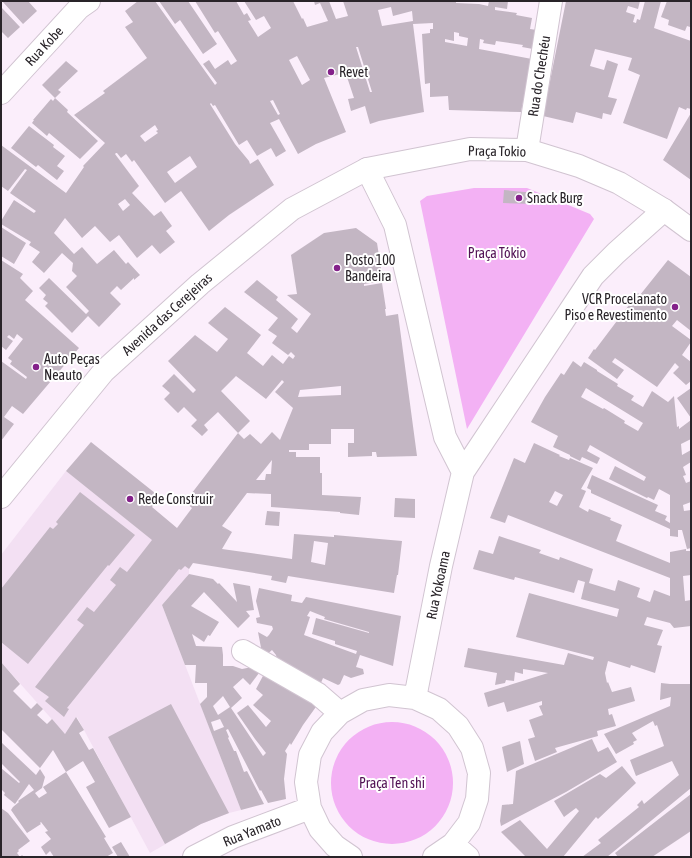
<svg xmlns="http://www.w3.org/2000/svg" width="692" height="858" font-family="'Asap Condensed',sans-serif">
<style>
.built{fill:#f3e0f3}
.green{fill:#f3b1f4}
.building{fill:#c3b6c3;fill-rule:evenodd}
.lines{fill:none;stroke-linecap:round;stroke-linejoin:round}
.minor-casing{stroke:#d1c4d1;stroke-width:24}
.major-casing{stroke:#d1c4d1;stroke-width:24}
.minor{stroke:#fff;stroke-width:22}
.major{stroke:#fff;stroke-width:22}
.poi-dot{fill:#84218a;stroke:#fff;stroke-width:1.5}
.labels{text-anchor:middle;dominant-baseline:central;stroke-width:4;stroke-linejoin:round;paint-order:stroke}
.street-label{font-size:14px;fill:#292429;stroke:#fff}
.poi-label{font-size:14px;fill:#292429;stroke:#fff;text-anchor:start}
.park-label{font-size:14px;fill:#521155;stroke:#fff}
</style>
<rect width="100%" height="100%" fill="#fbeefb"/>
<path class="built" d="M66,471L189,569V574L162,605L241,810L229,813L201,824L150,853L77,717L65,734L1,662V555Z"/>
<path class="green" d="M474,188H527L590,214L594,219L467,429L420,201L427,196Z
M331 783a61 61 0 1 1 122 0a61 61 0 1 1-122 0Z"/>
<path class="building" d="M2,1H28L37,11L23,24Z
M138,1H155L215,85L217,83L203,64L209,60L215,69L228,60L231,65L237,61L218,31L215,33L195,1H236L244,15L247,13L251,20L248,21L258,37L271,28L264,16L256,20L244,1H293L302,19L303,18L307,27L328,21L320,3L315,5L314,1H329L336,19L348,16L343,1H411L412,2L417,1H456V3L479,4L488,6L489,1H508L507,9L495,7V10L517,13L516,15L532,18L530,29L537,30L533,49L522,47L523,45L496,41L495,45L483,43L484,40L480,39L479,49L532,59L521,112L449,110L448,96L430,97V83L425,84L422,34L430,33V29H433V23L413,24L424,112L379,121L370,124L365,106L351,111L348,99L354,98L344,68L339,70L340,74L324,78L346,132L316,144L298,154L279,119L270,123L286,151L276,157L271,148L257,156L247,140L239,145L215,105L213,106L211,103L210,104L235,144L249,161L250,164L258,159L274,185L229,215L209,231L181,191L165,203L134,160L132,162L126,154L121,158L117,153H116L115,154L139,186L132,193L154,216L161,211L172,226L166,231L175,242L160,254L152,245L137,258L119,235L110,242L95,226L82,238L65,218L54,233L74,254L82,247L97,264L114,250L126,264L128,262L140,275L134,280V278L121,290L117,286L110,293L121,304L99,327L88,316L72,333L45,306L48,303L43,299L46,295L39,288L49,278L86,314L89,311L66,287L77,276L72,271L73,263L62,253L44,273L32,262L40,252L29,245L31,242L1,224V221L14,200L34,213L36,211L10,193L27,170L25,169L8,191L1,186V145L66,193L84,167L83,166L105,143L74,115L105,93L103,91L147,58L125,27L133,22L125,11ZM391,7L393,16L412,11L413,21L382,26L378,10ZM454,32L459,33V36L468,38L467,46L445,42V39L454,41ZM356,47H358L372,92H370ZM297,56L310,80L302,85L289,60ZM273,100L280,114L278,115L270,101ZM155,125L158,130L156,131L158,133L145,142L140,136ZM190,156L197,167L175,183L167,172ZM125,199L130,205L123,211L118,204Z
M159,1H188L217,44L203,54L180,20L175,24Z
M566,1H640L638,9L628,6L626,12L635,15L633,22L636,23L637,19L640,20L645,1H661L654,28L691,41V109L687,108L686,110L679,107L667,139L623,123L640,75L628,70L632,58L595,49L590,66L604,70L607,60L618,64L608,97L617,99L611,115L603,113L602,119L576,112L573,123L543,116Z
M667,1H691L690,27L687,26L685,31L668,25L669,20L661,17Z
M1,7L20,27L8,38L1,31Z
M66,61L78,71L58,90L61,92L55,98L42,85Z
M55,98L68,110L67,112L98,141L80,159L49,133L47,136L32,123L34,120H33L51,99L53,101Z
M691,113V180L663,160Z
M29,126L54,145L53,147L65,156L57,166L64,171L57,180L38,165L36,167L11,148Z
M504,190L535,193L534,204L503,203Z
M1,227L26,243L14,264L1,256Z
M356,228L377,243L383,281L364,284V286L382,283L386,309H385L386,316L398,314L417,456L377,457L376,452H372V456L348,457V443H354V429H331V444H309V450H289V452H296V457H320V473H322V495L361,497L359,515L340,513V512L271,507V494L247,493L222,526L232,532L222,549L292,559L294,534L334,537V535L402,541L398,575H397L394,593L288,576L286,583L271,580L272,576L193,563L189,569L185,566L181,570L179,569L67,708L69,709L64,717L45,701L49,697L35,687L84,625L77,620L87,607L94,612L116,585L110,580L120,567L127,572L152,540L66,471L91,442L160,497L152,507L177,528L192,508L185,502L238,433L244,439L250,434L261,444L272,432L280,440L293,408L275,392L284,382L282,380L266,399L236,376L221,391L250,421L238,433L218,412L204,425L208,430L202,436L191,426L197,420L184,407L178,413L164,399L170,393L162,386L174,374L193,393L196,390L168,361L195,335L217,352L228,339L208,323L225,307L261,335L247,353L263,366L272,355L283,364L289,356L293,359L295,356L291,352L288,355L272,343L277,336L268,330L278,318L244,292L257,280L278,297L276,300L298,319L291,328L297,333L311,314L287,295L297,294L291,255L324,233ZM341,386V395L298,397L300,390ZM272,460L271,474H266L265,480H256ZM314,541L328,543L325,565L311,562Z
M1,260L23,274L20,278L33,291L25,300L79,348L23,414L12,406L4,417L14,424L1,441V361L26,379L27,377L10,364L12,361L8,358L23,339L17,334L14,339L9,335L7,337L13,341L6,350L1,346Z
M668,260L691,277V331L677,320L672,326L691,340V342L682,355L691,362V381L686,385L673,373L679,367L675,363L657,387L615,358L612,362L624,370L617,379L588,358L594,349L595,350L638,293L640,295Z
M573,361L581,367L584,362L597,370V371L618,384L617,386L634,396L631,400L643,407L652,391L668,402L674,396L677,427L679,426V429L691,420V439L681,444L682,455L691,450V462L683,467L686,475L683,476L686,483L691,481V502L683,505L684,511L691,510V548L687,549L682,530H678V537L670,536V529L591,493V490L587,488L592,475L658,505L655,511L667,516L665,520L670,523V495L659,489L654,500L648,497L647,498L609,479L615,466L644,481L646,477L590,445L587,451L600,458L597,464L582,457L580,461L570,456V455L553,447L558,436L531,422L545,397L561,373L564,375ZM586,388L643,423L638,431L624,423L625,421L604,408L603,409L581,397Z
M691,388V418L677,398Z
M534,443L560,455L559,456L569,460L570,458L593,468L581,489L586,491L579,507L588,512L589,509L611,518L610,520L622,525L616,541L670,563V552L686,549V551H691V575L683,576L685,601L691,600V626L674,628L670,623L647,617L644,625L663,630L657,645L662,646L655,673L631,665L630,668L608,661L605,673L607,683L608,682L612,692L631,687L635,701L608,709L609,715L612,714L616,726L597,731L598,736L555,748L557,752L535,761L528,739L535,737L529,720L543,715L539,706L542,705V701L507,712L504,702L488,707L484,693L548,673L523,669V674L515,672L514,681L506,680L505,683L495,685L497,673L464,667L468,648L564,665L568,653L593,660L594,657L516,637L529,593L617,617L619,609L581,599L585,582L578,580L574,593L515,577L514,580L473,569L479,550L493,554L499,536L541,550L539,553L559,560L560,557L593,569L589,583L615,591L618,580L640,588L637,597L650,602L654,590L670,596V578L508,515L505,523L490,518L514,458L525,463ZM555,491L563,495L557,506L549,502Z
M80,492L135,535L109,566L108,565L28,664L1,642V589L50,527L53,529L58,524L56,522Z
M395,498L415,499V518L394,517Z
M267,511L280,512L279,526L265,525Z
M189,574L213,579L218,584L219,583L237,602L233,583L250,586L254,610L246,611L250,616L238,628L204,592L191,606L219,622L210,636L208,635L204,642L192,634L196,646L222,647L223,655V666H233L242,669L252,667L253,670L259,673L250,685L243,678L233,687L242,698L231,708L263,756L266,753L255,739L237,713L248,705L266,727L271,721L253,705L263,695L256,689L264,674L318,704L303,725L291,745L290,743L285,751L287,754L284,779L286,799L268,803L261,790L260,791L228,729L226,730L229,737L228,738L234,751H236L244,772L247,771L264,804L241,810L200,704L207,697V683H195L196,665H185L162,605ZM223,696L230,707L218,715L213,706ZM220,719L224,727L214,731L211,722Z
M259,588L292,595L291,601L302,603L306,597L401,616L393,666L360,655L356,667L363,669L364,674L351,678L344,675L340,684L338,685L323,678L318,690L277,659L276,655L272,650L263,658L258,632L267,637L269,635L273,629L272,626L257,623L256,618L260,617L256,601ZM310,611L325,617L324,619L369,632V633L316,618L312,634L335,641V644L357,651L356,654L304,635L310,617L307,616Z
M1,662L20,684L13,691L31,709L37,703L43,709L37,715L47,724L52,719L65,734L76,717L84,730L79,733L89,750L93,748L131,817L109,828L86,787L95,782L83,761L66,772L53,750L40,768L1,729Z
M661,683L670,684H691V788L607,857H582L601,843L598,840L639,807L637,805L642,800L644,804L679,775L672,761L636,776L630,760L664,746L657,725L655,726L653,721L632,733L637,740L633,742L634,744L616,754L604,734L670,706L671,697L660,700Z
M171,704L229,813L201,824L165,844L108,737Z
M592,739L598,752L608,747L617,762L566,792L501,826L500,821L502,805L513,804L516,771Z
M520,741L524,764L507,772L502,747Z
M1,742L36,775L40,769L45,777L42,788L35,793L39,798L47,793L43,787L66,772L106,837L104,838L113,853L106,857H54L50,851L46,855L41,847L51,839L45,832L48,831L41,822L40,823L41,824L27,833L11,810L13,807L19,802L18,801L34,790L29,784L15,804L4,795L5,793L1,789V768L19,783L20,782L1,763Z
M622,766L636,783L598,819L596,817L563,857H526L501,832L520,820L547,849L579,811L576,808L564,817L554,801L600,774L606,778Z
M691,794V831L652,857H618L615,853Z
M1,808L8,813L30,841L18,850L19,851L17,853L20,857L22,855L24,857H1V830H2L1,828Z
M121,842L130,857H118L112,847Z"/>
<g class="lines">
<defs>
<path id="minor" d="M1,93L79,8L89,1
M527,150L551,1
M367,169L395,225L445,437L463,472
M243,651L318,694L340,713
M415,698L441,566L463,472L593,276L616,253L664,210
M453,844L468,857
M194,857L233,837L310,808
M351,857L335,846L320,829L310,808L306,782L310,755L322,732L340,713L363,700L389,695L415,698L439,709L458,726L472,748L479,773L477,799L469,823L453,844L434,857"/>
<path id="major" d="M1,497L104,371L200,284L292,209L367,169L470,149L527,150L579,166L619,183L664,210L691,230"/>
</defs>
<use href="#minor" class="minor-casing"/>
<use href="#major" class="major-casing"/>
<use href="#minor" class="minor"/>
<use href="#major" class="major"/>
</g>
<g class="poi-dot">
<circle cx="331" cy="72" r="4"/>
<circle cx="519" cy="198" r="4"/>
<circle cx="337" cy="268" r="4"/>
<circle cx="675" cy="307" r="4"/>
<circle cx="36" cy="367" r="4"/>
<circle cx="130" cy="499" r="4"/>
</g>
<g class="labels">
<g class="street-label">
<text transform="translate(44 46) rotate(-47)">Rua Kobe</text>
<text transform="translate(539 76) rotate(-81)">Rua do Chechéu</text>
<text transform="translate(497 151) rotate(1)">Praça Tokio</text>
<text transform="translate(167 314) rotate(-42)">Avenida das Cerejeiras</text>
<text transform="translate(438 585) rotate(-78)">Rua Yokoama</text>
<text transform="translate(252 831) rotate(-22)">Rua Yamato</text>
</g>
<g class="poi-label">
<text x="339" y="72">Revet</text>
<text x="527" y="198">Snack Burg</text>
<text x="345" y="260">Posto 100<tspan x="345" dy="16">Bandeira</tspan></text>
<text x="667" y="299" text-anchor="end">VCR Procelanato<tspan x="667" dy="16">Piso e Revestimento</tspan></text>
<text x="44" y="359">Auto Peças<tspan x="44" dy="16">Neauto</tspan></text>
<text x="138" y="499">Rede Construir</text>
</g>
<g class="park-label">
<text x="497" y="253">Praça Tókio</text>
<text x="392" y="783">Praça Ten shi</text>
</g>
</g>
<rect width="692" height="858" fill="none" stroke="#292429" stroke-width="4"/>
</svg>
